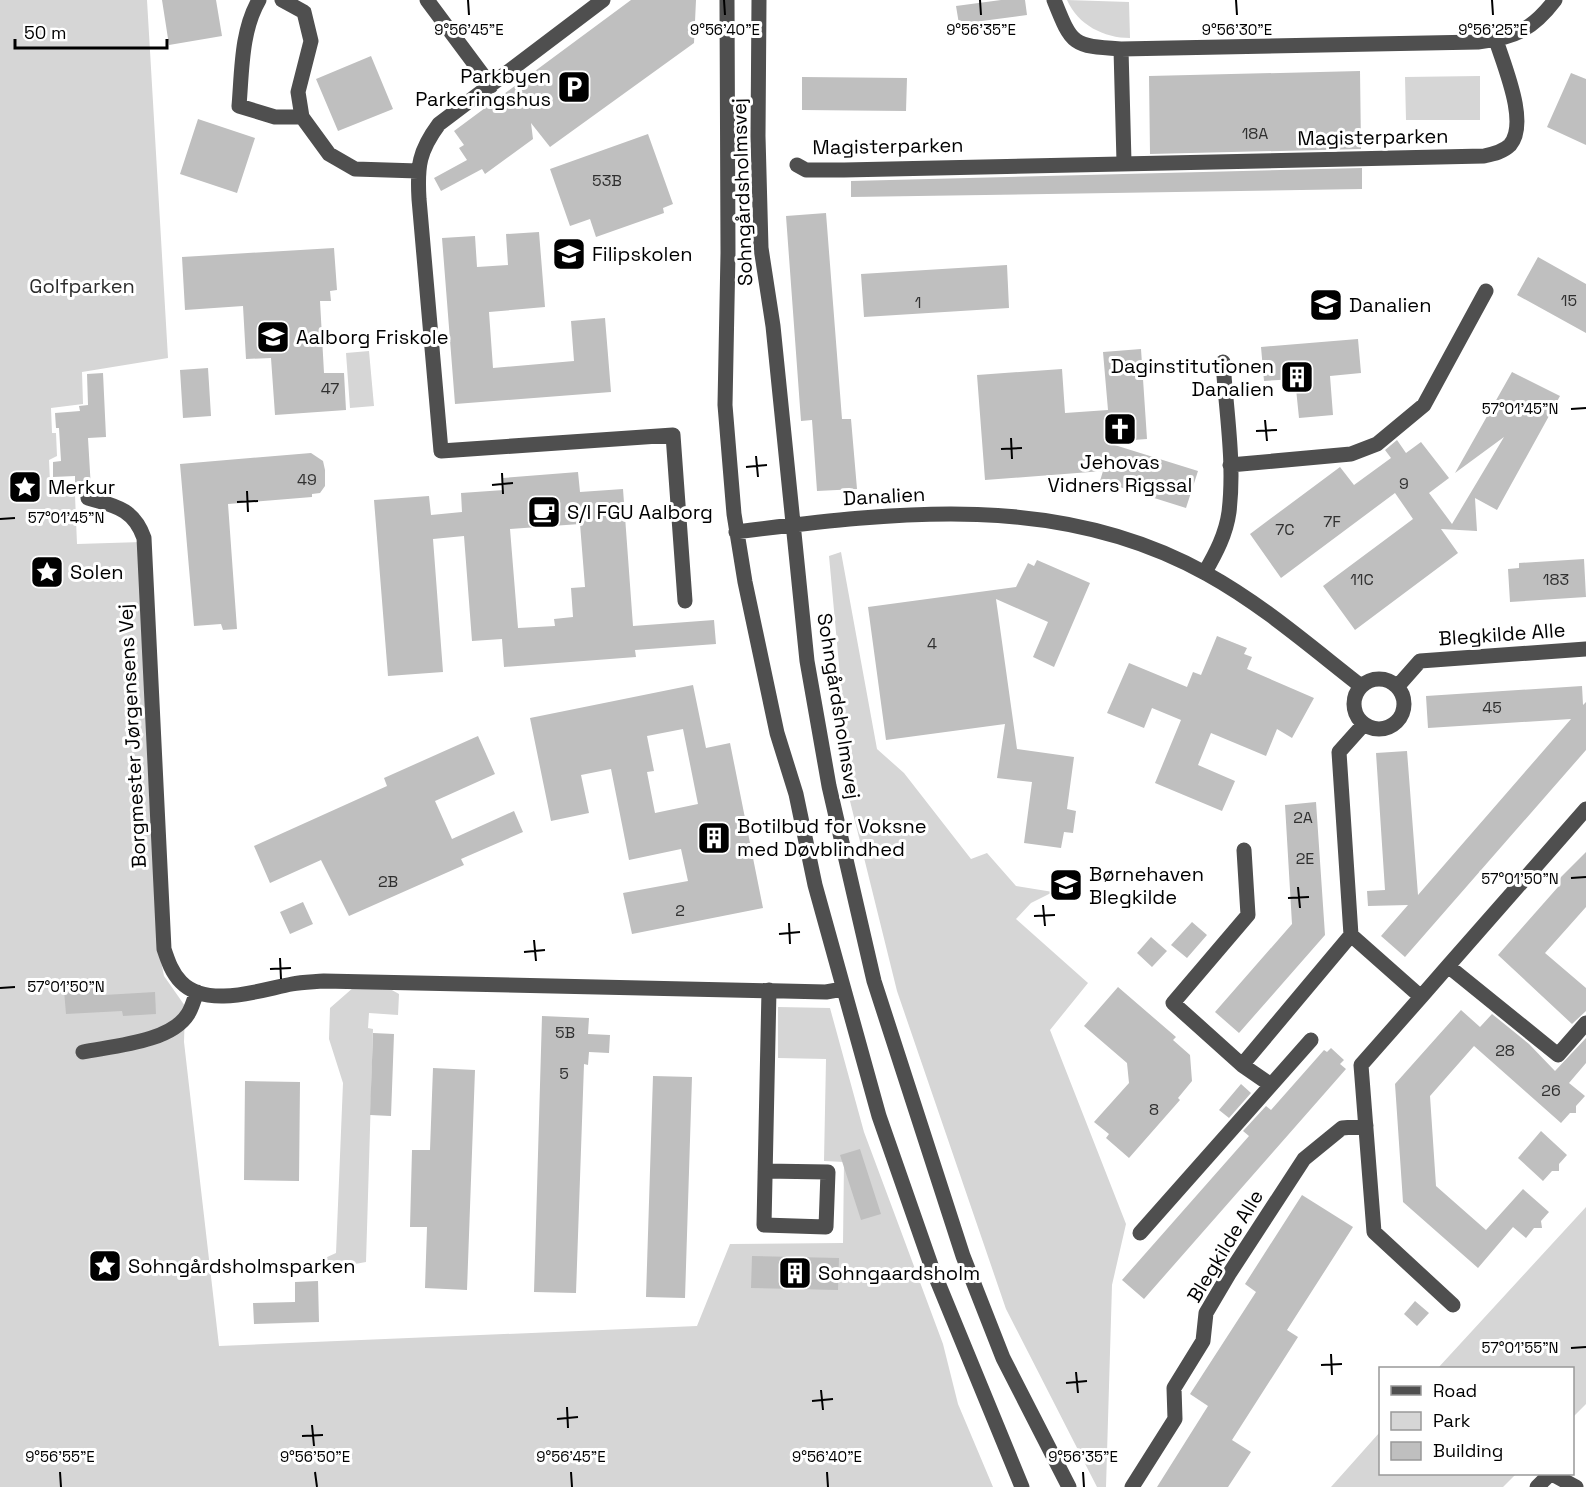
<svg xmlns="http://www.w3.org/2000/svg" width="1586" height="1487" font-family="'Space Grotesk',sans-serif">
<style>
.green{fill:#d6d6d6}
.building{fill:#bfbfbf;fill-rule:evenodd}
.lines{fill:none;stroke-linecap:round;stroke-linejoin:round}
.minor{stroke:#4f4f4f;stroke-width:15}
.ticks{fill:none;stroke:#000;stroke-width:2}
.labels{text-anchor:middle;dominant-baseline:central;stroke-width:6;stroke-linejoin:round;paint-order:stroke}
.number-label{font-size:16px;fill:#303030}
.poi-label{font-size:20px;fill:#000;stroke:#fff;text-anchor:start}
.street-label{font-size:20px;fill:#000;stroke:#fff}
.park-label{font-size:20px;fill:#2d2d2d;stroke:#fff}
.ticks-label{font-size:15px;text-anchor:middle;fill:#000;stroke:#fff;stroke-width:6;stroke-linejoin:round;paint-order:stroke}
</style>
<rect width="100%" height="100%" fill="#fff"/>
<path class="green" d="M0,0H147L168,358L82,372L83,404L51,408L52,433H56L57,456L49,460L50,482H71V495H75L77,544L142,542L158,947L164,976L185,1006L184,1042L219,1346L697,1326L730,1244L843,1243L844,1162L824,1161L826,1059L778,1058V1007L830,1008L864,1132L943,1344L958,1404L993,1487H0Z
M1067,0L1129,2L1130,38C1104,38 1078,25 1067,0Z
M1480,76V120H1406L1405,77Z
M369,351L374,406L350,408L346,353Z
M841,552L877,749L904,773L971,859L987,853L1016,886L1053,892L1031,903L1016,919L1088,983L1050,1030L1126,1224L1112,1285L1106,1487H1097L1006,1309L897,991L848,793L845,730L829,556Z
M354,987L390,989L399,994L398,1015L369,1013L368,1028L373,1029L366,1262L333,1268L325,1258L336,1253L343,1083L329,1039L330,1008Z
M1586,1207V1404L1573,1417L1572,1368H1438Z
M1380,1432V1474H1516L1503,1487H1331Z"/>
<path class="building" d="M162,0H216L222,36L169,45Z
M631,0H696L694,43L550,147L531,123L533,139L485,174L482,169L441,191L434,178L467,160L459,148L464,145L454,131Z
M1001,0H1025L1027,15L959,24L956,6Z
M371,56L393,109L338,131L316,79Z
M1360,71L1361,149L1150,154L1149,76Z
M1571,73L1586,79V145L1547,127Z
M802,77L907,78L906,111L802,110Z
M198,119L255,138L237,193L180,174Z
M648,134L673,204L663,208L664,213L596,237L590,219L570,226L550,169Z
M1362,168V189L851,197V181Z
M826,213L842,419H851L857,489L817,491L812,420L801,421L786,216Z
M539,232L545,307L489,312L493,368L574,361L571,321L605,318L611,392L455,404L442,238L475,236L477,267L508,265L506,234Z
M334,248L337,290L330,291L331,301H320L324,373H344L346,410L275,415L271,358L246,359L243,306L185,310L182,257Z
M1538,257L1586,284V333L1517,295Z
M1007,265L1009,308L864,317L861,274Z
M1358,339L1361,373L1330,376L1333,415L1299,418L1295,379L1264,381L1261,347Z
M1141,349L1147,439L1105,442L1198,471L1186,508L1100,481L1103,471L985,480L977,375L1062,369L1065,413L1108,410L1103,352Z
M208,368L211,416L183,418L180,370Z
M1512,372L1560,396L1497,510L1475,498L1477,531L1441,529L1458,553L1355,630L1323,586L1413,519L1395,493L1281,578L1250,534L1340,467L1354,485L1391,458L1385,450L1397,440L1406,453L1421,442L1449,478L1429,493L1452,524L1504,437L1455,473Z
M103,373L106,437L88,438L91,489L75,490V476L53,477V462L61,461L59,428H56L55,413L80,411L79,406L88,405L87,374Z
M311,453L323,461L325,470V486L320,493L312,494V497L228,504L237,629L223,630L221,624L194,626L180,464Z
M578,472L580,492L623,489L633,626L714,620L716,644L635,650L636,657L504,667L502,639L472,641L464,536L433,539L443,672L388,676L374,500L429,496L431,515L462,512L461,493L504,490L503,478ZM580,524L585,587L571,588L573,617L554,619L555,626L518,628L510,529Z
M1584,559L1586,597L1510,602L1508,569L1519,568V563Z
M1037,560L1090,583L1054,667L1033,657L1048,622L996,599L1017,749L1074,757L1067,809L1076,811L1073,833L1064,832L1061,848L1024,843L1032,782L997,778L1005,724L886,740L868,607L1016,587L1028,563L1034,566Z
M1217,636L1247,648L1244,654L1252,657L1247,669L1314,698L1292,738L1277,729L1266,756L1211,733L1198,765L1235,781L1222,811L1155,783L1181,720L1152,708L1144,728L1107,713L1129,663L1187,687L1193,672L1201,675Z
M693,685L706,748L730,743L763,908L632,934L623,893L688,881L681,849L629,860L611,769L581,775L589,813L551,821L530,718ZM683,729L698,804L655,813L647,772L654,771L647,736Z
M1582,686L1583,705L1586,702V750L1405,957L1381,936L1408,905L1368,906L1367,891L1385,890L1376,753L1407,751L1418,895L1571,719L1428,728L1426,696Z
M478,736L495,774L435,801L452,839L514,811L523,832L461,859L464,865L349,916L321,860L270,883L254,846L387,786L384,778Z
M1316,802L1325,935L1239,1033L1215,1012L1292,924L1285,805Z
M1586,852V907L1545,953L1586,988V1011L1572,1024L1498,955L1558,887L1556,885L1561,877Z
M303,902L313,924L290,934L280,912Z
M1192,922L1207,935L1187,958L1171,945Z
M1151,937L1167,951L1152,967L1137,953Z
M1118,987L1176,1037L1173,1040L1190,1055L1192,1081L1178,1098L1180,1100L1129,1158L1106,1138L1109,1134L1094,1122L1129,1083L1127,1063L1084,1026Z
M103,988L104,995L155,992L156,1014L123,1016L122,1011L66,1014L64,990Z
M1461,1010L1480,1027L1492,1014L1529,1044L1555,1071L1586,1038V1063L1569,1083L1585,1096L1576,1106V1113H1570L1561,1123L1474,1046L1430,1096L1436,1186L1486,1230L1523,1189L1549,1212L1541,1221L1542,1228H1534L1526,1238L1513,1227L1478,1268L1403,1202L1395,1084Z
M542,1016L589,1018L588,1034L610,1035L609,1053L589,1052L588,1065L584,1064L576,1293L534,1292Z
M373,1033L394,1034L391,1116L370,1115Z
M1331,1048L1344,1060L1340,1064L1346,1069L1144,1299L1122,1280L1249,1136L1243,1131L1266,1106L1271,1110L1324,1050L1327,1052Z
M433,1068L475,1070L467,1290L425,1288L427,1227H410L412,1150H430Z
M653,1076L692,1077L685,1298L646,1297Z
M245,1081L300,1082L299,1181L244,1180Z
M1241,1084L1251,1093L1229,1118L1219,1110Z
M1541,1131L1567,1155L1559,1164V1171H1552L1543,1181L1518,1158Z
M860,1149L881,1214L861,1220L840,1155Z
M1302,1195L1353,1227L1287,1330L1298,1337L1232,1440L1251,1452L1228,1487H1157L1208,1406L1190,1394L1256,1292L1245,1284Z
M752,1256L839,1258L838,1290L751,1288Z
M318,1281L319,1322L254,1324L253,1303L295,1302V1282Z
M1415,1301L1429,1313L1417,1326L1404,1314Z"/>
<g class="lines">
<path class="minor" d="M259,0C241,31 242,71 239,106L275,117H302
M282,0L304,12L311,41L298,92L302,117L329,154L355,169L418,171
M427,0L491,86
M603,0L439,124C419,151 417,166 419,199L441,451L673,435L685,601
M727,0L728,253L725,405L734,514L745,582L777,733L796,794L815,885L879,1116L932,1268L1022,1487
M759,0L758,136L761,248L773,326L807,661L829,786L874,981L963,1256L1003,1358L1069,1487
M1054,0C1072,45 1072,46 1121,49L1478,42C1515,38 1533,29 1555,0
M1121,49L1124,162
M797,165L806,170H844L1484,156C1493,154 1503,152 1510,145C1529,123 1504,66 1496,40
M1230,465L1351,454L1377,444L1424,405L1486,291
M88,498C116,506 134,509 144,538L164,949C168,961 172,973 181,982C207,1009 260,990 292,984C302,982 313,982 324,981L826,992L843,989
M736,532C896,512 1059,491 1207,574C1263,605 1311,647 1361,686
M1205,572C1216,553 1226,534 1229,512C1235,463 1226,411 1223,362
M1354 704a25 25 0 1 1 50 0a25 25 0 1 1-50 0Z
M1397,687L1420,661L1586,649
M1244,850L1248,915L1173,1003L1242,1065L1351,935L1339,752L1364,724
M1351,935L1421,997L1361,1065L1374,1232L1453,1305
M1448,966L1586,809
M1421,997L1448,966L1558,1055L1586,1023
M83,1052C113,1046 171,1042 188,1014C192,1008 194,999 197,992
M1242,1065L1271,1085
M765,1171L828,1172L826,1227L764,1225L769,990
M1140,1233L1311,1040
M1552,1474L1576,1487
M1132,1487L1175,1419L1174,1388L1203,1341L1206,1313L1229,1274L1304,1159L1342,1128L1366,1126
M1537,1487L1550,1474"/>
</g>
<path class="ticks" d="M468,0L469,15M724,0L725,15M980,0L981,15M1236,0L1237,15M1492,0L1493,15M1571,409L1586,408M1265,420L1267,441M1256,431L1277,430M1011,438L1012,459M1001,449L1022,448M756,456L758,477M746,467L767,465M502,473L503,494M492,485L513,483M247,491L248,512M237,502L258,501M0,519L15,518M1571,878L1586,877M1298,887L1300,908M1288,898L1309,897M1043,905L1045,926M1034,916L1055,915M789,923L790,944M779,934L800,932M534,940L536,961M524,952L545,950M280,958L281,979M270,969L291,968M0,988L15,987M1571,1348L1586,1347M1331,1354L1332,1375M1321,1365L1342,1364M1076,1372L1078,1393M1066,1383L1087,1381M821,1390L823,1410M812,1401L833,1399M567,1407L568,1428M557,1419L578,1417M312,1425L314,1446M302,1436L323,1435M60,1472L61,1487M315,1472L317,1487M571,1472L572,1487M827,1472L828,1487M1083,1472L1084,1487"/>
<defs>
<symbol id="parking-square" viewBox="-11 -11 22 22"><rect x="-9" y="-9" width="18" height="18" rx="4" fill="#000" stroke="#fff"/><path d="M-3.5-5.5H1a3.5 3.5 0 0 1 0 7H-1V5.5H-3.5ZM-1-3.4V-.6H.8a1.4 1.4 0 0 0 0-2.8Z" fill="#fff"/></symbol>
<symbol id="school-square" viewBox="-11 -11 22 22"><rect x="-9" y="-9" width="18" height="18" rx="4" fill="#000" stroke="#fff"/><path d="M0-5L7-2L0 1L-7-2ZM-4 1L0 2.5L4 1V4Q0 6-4 4Z" fill="#fff"/></symbol>
<symbol id="building-square" viewBox="-11 -11 22 22"><rect x="-9" y="-9" width="18" height="18" rx="4" fill="#000" stroke="#fff"/><path d="M-4-6H4V6H1V3H-1V6H-4ZM-2.5-4.3h1.7v1.8h-1.7ZM.8-4.3h1.7v1.8H.8ZM-2.5-1h1.7V.8h-1.7ZM.8-1h1.7V.8H.8Z" fill="#fff"/></symbol>
<symbol id="church-square" viewBox="-11 -11 22 22"><rect x="-9" y="-9" width="18" height="18" rx="4" fill="#000" stroke="#fff"/><path d="M-1.2-6h2.4v3.5h3.3v2.4h-3.3V6h-2.4V-.1h-3.3v-2.4h3.3Z" fill="#fff"/></symbol>
<symbol id="sight-square" viewBox="-11 -11 22 22"><rect x="-9" y="-9" width="18" height="18" rx="4" fill="#000" stroke="#fff"/><path d="M0-6L1.8-2.2L6-1.7L2.9 1.2L3.7 5.4L0 3.3L-3.7 5.4L-2.9 1.2L-6-1.7L-1.8-2.2Z" fill="#fff"/></symbol>
<symbol id="cafe-square" viewBox="-11 -11 22 22"><rect x="-9" y="-9" width="18" height="18" rx="4" fill="#000" stroke="#fff"/><path d="M-5.5-4.5H6V0H3Q3 3.5 0 3.5H-2.5Q-5.5 3.5-5.5 0ZM3-3.2v2h1.7v-2ZM-6 4.5H4V6H-6Z" fill="#fff"/></symbol>
</defs>
<g fill-rule="evenodd">
<use href="#parking-square" x="555" y="68" width="38" height="38"/>
<use href="#school-square" x="550" y="235" width="38" height="38"/>
<use href="#school-square" x="1307" y="286" width="38" height="38"/>
<use href="#school-square" x="254" y="318" width="38" height="38"/>
<use href="#building-square" x="1278" y="358" width="38" height="38"/>
<use href="#church-square" x="1101" y="410" width="38" height="38"/>
<use href="#sight-square" x="6" y="468" width="38" height="38"/>
<use href="#cafe-square" x="525" y="493" width="38" height="38"/>
<use href="#sight-square" x="28" y="553" width="38" height="38"/>
<use href="#building-square" x="695" y="819" width="38" height="38"/>
<use href="#school-square" x="1047" y="866" width="38" height="38"/>
<use href="#sight-square" x="86" y="1247" width="38" height="38"/>
<use href="#building-square" x="776" y="1254" width="38" height="38"/>
</g>
<g class="labels">
<g class="number-label">
<text x="1255" y="133">18A</text>
<text x="607" y="180">53B</text>
<text x="1569" y="300">15</text>
<text x="918" y="302">1</text>
<text x="330" y="388">47</text>
<text x="307" y="479">49</text>
<text x="1404" y="483">9</text>
<text x="1332" y="521">7F</text>
<text x="1285" y="529">7C</text>
<text x="1362" y="579">11C</text>
<text x="1556" y="579">183</text>
<text x="932" y="643">4</text>
<text x="1492" y="707">45</text>
<text x="1303" y="817">2A</text>
<text x="1305" y="858">2E</text>
<text x="388" y="881">2B</text>
<text x="680" y="910">2</text>
<text x="565" y="1032">5B</text>
<text x="1505" y="1050">28</text>
<text x="564" y="1073">5</text>
<text x="1551" y="1090">26</text>
<text x="1154" y="1109">8</text>
</g>
<g class="poi-label">
<text x="551" y="76" text-anchor="end">Parkbyen<tspan x="551" dy="23">Parkeringshus</tspan></text>
<text x="592" y="254">Filipskolen</text>
<text x="1349" y="305">Danalien</text>
<text x="296" y="337">Aalborg Friskole</text>
<text x="1274" y="366" text-anchor="end">Daginstitutionen<tspan x="1274" dy="23">Danalien</tspan></text>
<text x="1120" y="462" text-anchor="middle">Jehovas<tspan x="1120" dy="23">Vidners Rigssal</tspan></text>
<text x="48" y="487">Merkur</text>
<text x="567" y="512">S/I FGU Aalborg</text>
<text x="70" y="572">Solen</text>
<text x="737" y="826">Botilbud for Voksne<tspan x="737" dy="23">med Døvblindhed</tspan></text>
<text x="1089" y="874">Børnehaven<tspan x="1089" dy="23">Blegkilde</tspan></text>
<text x="128" y="1266">Sohngårdsholmsparken</text>
<text x="818" y="1273">Sohngaardsholm</text>
</g>
<g class="street-label">
<text transform="translate(1373 137) rotate(-1)">Magisterparken</text>
<text transform="translate(888 146) rotate(-1)">Magisterparken</text>
<text transform="translate(742 192) rotate(-92)">Sohngårdsholmsvej</text>
<text transform="translate(884 496) rotate(-3)">Danalien</text>
<text transform="translate(1502 634) rotate(-4)">Blegkilde Alle</text>
<text transform="translate(839 706) rotate(81)">Sohngårdsholmsvej</text>
<text transform="translate(132 736) rotate(-93)">Borgmester Jørgensens Vej</text>
<text transform="translate(1225 1246) rotate(-59)">Blegkilde Alle</text>
</g>
<g class="park-label">
<text x="82" y="286">Golfparken</text>
</g>
</g>
<g class="ticks-label">
<text x="469" y="35">9°56'45"E</text>
<text x="725" y="35">9°56'40"E</text>
<text x="981" y="35">9°56'35"E</text>
<text x="1237" y="35">9°56'30"E</text>
<text x="1493" y="35">9°56'25"E</text>
<text x="1520" y="414">57°01'45"N</text>
<text x="66" y="523">57°01'45"N</text>
<text x="1520" y="884">57°01'50"N</text>
<text x="66" y="992">57°01'50"N</text>
<text x="1520" y="1353">57°01'55"N</text>
<text x="60" y="1462">9°56'55"E</text>
<text x="315" y="1462">9°56'50"E</text>
<text x="571" y="1462">9°56'45"E</text>
<text x="827" y="1462">9°56'40"E</text>
<text x="1083" y="1462">9°56'35"E</text>
</g>
<rect x="1379" y="1367" width="195" height="108" fill="#ffffff" stroke="#999999" stroke-width="1.5"/>
<rect x="1391" y="1386" width="30" height="9" fill="#4f4f4f" stroke="#999999" stroke-width="1.5"/>
<text x="1433" y="1397" font-size="18" fill="#000000">Road</text>
<rect x="1391" y="1412" width="30" height="18" fill="#d6d6d6" stroke="#999999" stroke-width="1.5"/>
<text x="1433" y="1427" font-size="18" fill="#000000">Park</text>
<rect x="1391" y="1442" width="30" height="18" fill="#bfbfbf" stroke="#999999" stroke-width="1.5"/>
<text x="1433" y="1457" font-size="18" fill="#000000">Building</text>
<path d="M15 39v9h152v-9" fill="none" stroke="#000000" stroke-width="3"/>
<text x="24" y="39" font-size="18" fill="#000000" stroke="#ffffff" stroke-width="4.5" paint-order="stroke">50 m</text>
</svg>
